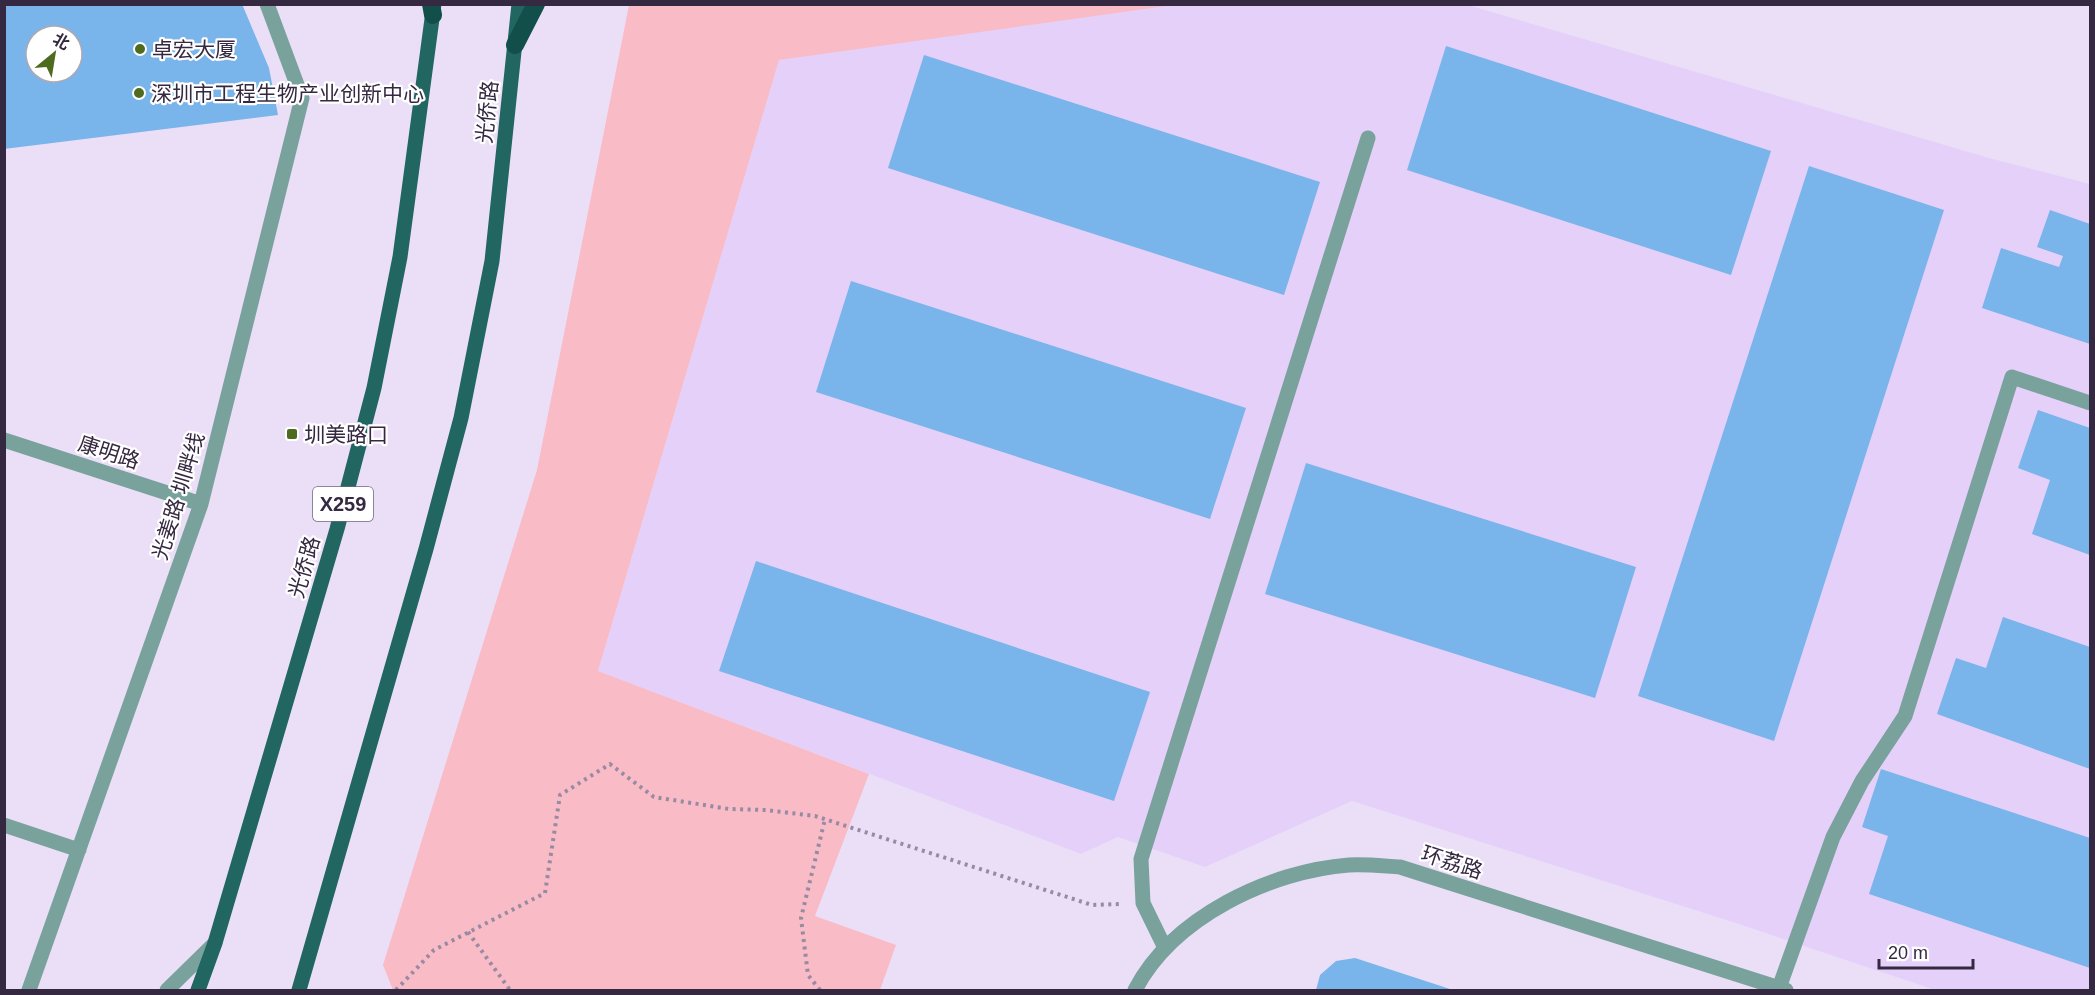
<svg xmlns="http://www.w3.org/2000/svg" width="2095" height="995" font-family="Helvetica,'Noto Sans SC',sans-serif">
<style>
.built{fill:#e5d0fa}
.green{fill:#f9bbc5}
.building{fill:#79b4eb;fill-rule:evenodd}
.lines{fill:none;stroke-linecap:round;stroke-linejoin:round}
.path{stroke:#978ba4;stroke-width:4;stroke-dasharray:3 4.5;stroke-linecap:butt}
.minor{stroke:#79a29d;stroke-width:15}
.major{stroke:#226661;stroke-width:15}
.highway{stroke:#124f4a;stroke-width:18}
.poi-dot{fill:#4e6b1e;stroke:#fff;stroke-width:2}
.labels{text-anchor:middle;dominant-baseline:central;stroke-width:4.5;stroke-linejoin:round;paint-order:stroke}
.shield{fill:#fff;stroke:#72687a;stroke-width:1.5}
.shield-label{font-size:20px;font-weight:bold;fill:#352841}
.poi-label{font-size:21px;fill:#352841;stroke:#fff;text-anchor:start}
.street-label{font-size:21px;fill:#352841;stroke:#fff}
</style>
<rect width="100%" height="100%" fill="#ebdff8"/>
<path class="built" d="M1122,5H1468L1989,158L2090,184V990H1935L1739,924L1352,801L1205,867L1118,837L1081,854L598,671L779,60Z"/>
<path class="green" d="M629,5H1173L779,60L598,671L869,774L815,916L896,945L880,990H393L383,965L537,470Z"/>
<path class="building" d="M4,4H242L269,68L278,115L4,149ZM36,36H72V72H36Z
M1446,46L1771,151L1731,275L1407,170Z
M924,55L1320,182L1284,295L888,168Z
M1809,166L1944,210L1774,741L1638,696Z
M2050,210L2090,224V344L1982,308L2001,248L2059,267L2063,256L2037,247Z
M851,281L1246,408L1210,519L816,392Z
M2038,410L2090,428V555L2032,534L2050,480L2018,468Z
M1306,463L1636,567L1595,698L1265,594Z
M756,561L1150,692L1114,801L719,671Z
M2003,617L2090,647V769L1937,714L1956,658L1986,668Z
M1881,769L2090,838V968L1869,894L1888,836L1862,827Z
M1355,958L1453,990H1316L1320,975L1336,961Z"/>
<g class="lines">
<path class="path" d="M468,932L510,990
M396,990L434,950L545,893L560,795L610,764L654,797L729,809L766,810L815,816L1092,905L1121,904
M820,990L808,975L801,918L825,819"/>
<path class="minor" d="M4,440L201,504
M4,825L79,850
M1165,948L1143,903L1141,859L1368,138
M1779,988L1833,837L1862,781L1905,716L2012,377L2090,403
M29,990L201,504L302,98L267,4
M167,990L215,943
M1135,990C1173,917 1270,871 1349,865C1366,864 1383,866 1400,867L1786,990"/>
<path class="major" d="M198,990L215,943L337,529L374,388L400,257L434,4
M299,990L426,549L461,418L492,261L519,4"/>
<path class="highway" d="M431,4L433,15
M515,45L536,4"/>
</g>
<g class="poi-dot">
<circle cx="140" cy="49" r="6"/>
<circle cx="139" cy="93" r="6"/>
<rect x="286" y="428" width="12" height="12" rx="3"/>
</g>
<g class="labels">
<rect class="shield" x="313" y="487" width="60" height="34" rx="4.5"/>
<g class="shield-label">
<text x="343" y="504">X259</text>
</g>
<g class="poi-label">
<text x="152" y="49">卓宏大厦</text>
<text x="151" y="93">深圳市工程生物产业创新中心</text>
<text x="304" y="434">圳美路口</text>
</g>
<g class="street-label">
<text transform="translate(487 112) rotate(-84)">光侨路</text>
<text transform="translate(109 452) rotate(18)">康明路</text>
<text transform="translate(178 496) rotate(-73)">光姜路 圳畔线</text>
<text transform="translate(304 567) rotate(-74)">光侨路</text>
<text transform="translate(1452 862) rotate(18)">环荔路</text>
</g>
</g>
<rect width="2095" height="995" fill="none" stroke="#352841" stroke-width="12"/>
<g transform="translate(54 54) rotate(30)"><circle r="28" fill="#ffffff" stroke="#aea9b3" stroke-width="1.5"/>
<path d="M0-4.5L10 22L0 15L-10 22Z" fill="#4e6b1e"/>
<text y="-9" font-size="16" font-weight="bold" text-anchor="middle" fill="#352841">北</text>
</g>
<path d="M1879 959v9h94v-9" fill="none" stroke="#352841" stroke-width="3"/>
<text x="1888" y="959" font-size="18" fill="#352841" stroke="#ffffff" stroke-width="4.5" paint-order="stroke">20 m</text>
</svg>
